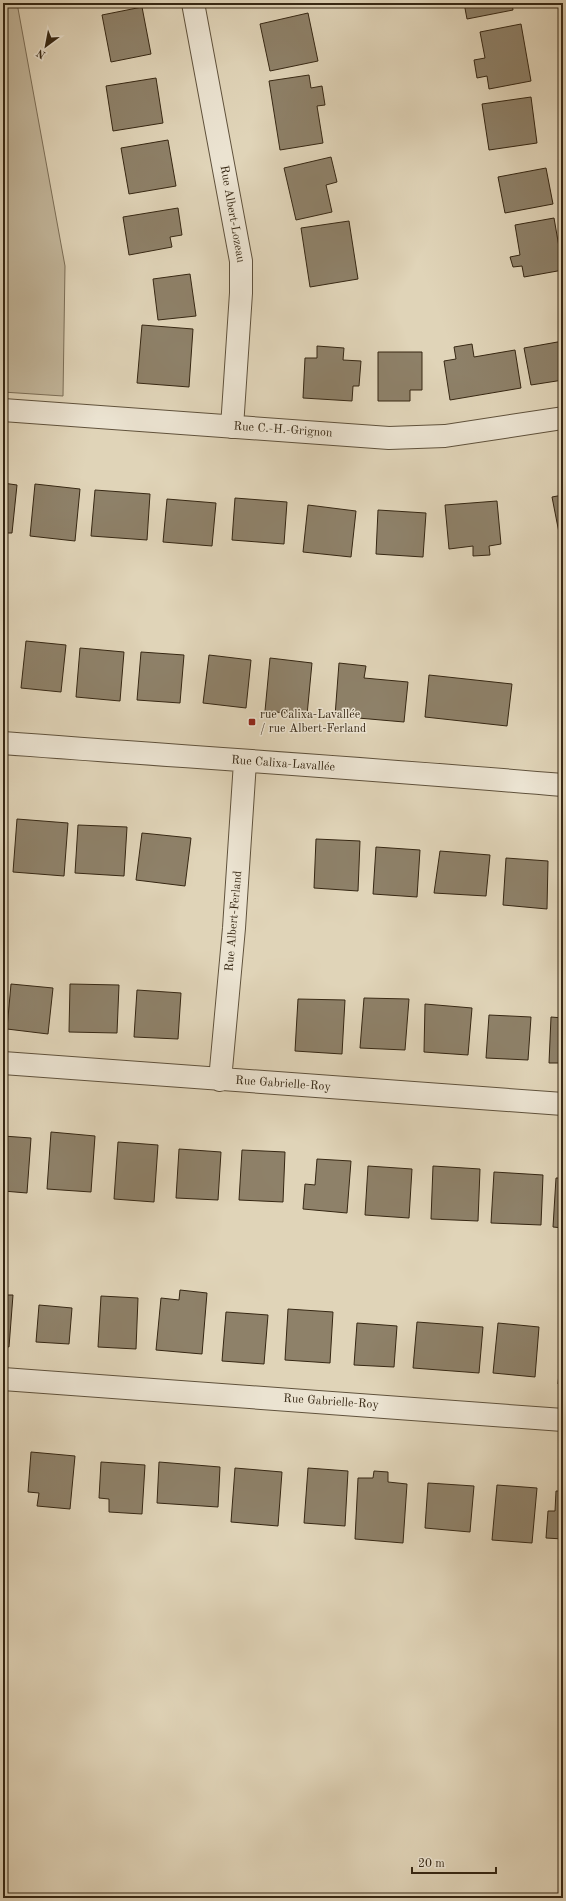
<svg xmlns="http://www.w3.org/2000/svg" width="566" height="1901" font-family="'Old Standard TT',serif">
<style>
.green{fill:#c3b79c;stroke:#7c6f58}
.building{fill:#8e8169;stroke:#362713}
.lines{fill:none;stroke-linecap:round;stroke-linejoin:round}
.minor-casing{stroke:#60523c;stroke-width:24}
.path{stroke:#362713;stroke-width:2.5;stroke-dasharray:1 2;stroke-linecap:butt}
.minor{stroke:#ebe3d1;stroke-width:22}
.poi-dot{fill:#8f2418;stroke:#ebe3d1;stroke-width:1.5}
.labels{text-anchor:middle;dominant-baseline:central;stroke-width:3;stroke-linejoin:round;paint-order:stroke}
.street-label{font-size:12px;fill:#362713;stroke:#ebe3d1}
.poi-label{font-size:12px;fill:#362713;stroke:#ebe3d1;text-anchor:start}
</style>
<rect width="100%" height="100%" fill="#e0d4b8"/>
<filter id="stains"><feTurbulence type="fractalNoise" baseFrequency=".005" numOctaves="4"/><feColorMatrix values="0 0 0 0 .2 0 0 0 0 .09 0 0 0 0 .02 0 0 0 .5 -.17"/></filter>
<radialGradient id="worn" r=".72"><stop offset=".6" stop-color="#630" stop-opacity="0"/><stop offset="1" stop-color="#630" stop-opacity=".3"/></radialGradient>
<path class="green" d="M3,3H17L65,266L63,396L3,392Z"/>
<path class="building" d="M254,3H276L255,7Z
M464,3H512L513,10L467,19Z
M142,7L151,54L111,62L102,15Z
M308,13L318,61L270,71L260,24Z
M521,24L531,81L489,89L487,76L477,78L474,60L485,58L480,32Z
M309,75L311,88L322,86L325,105L317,106L323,143L280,150L269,81Z
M156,78L163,123L113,131L106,86Z
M531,97L537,143L489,150L482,104Z
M168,140L176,186L129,194L121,148Z
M331,157L337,182L326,185L332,212L296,220L284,168Z
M546,168L553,204L505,213L498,177Z
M178,208L182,235L170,237L172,247L129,255L123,217Z
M554,218L563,270L524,277L522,266L513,267L510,257L520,255L515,225Z
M349,221L358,279L310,287L301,228Z
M190,274L196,316L158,320L153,279Z
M142,325L193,329L189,387L137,383Z
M563,341V380L531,385L524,348Z
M472,344L474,357L515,350L521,388L450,400L444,361L456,359L454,347Z
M317,346L344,348L343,360L361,361L359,386H353L352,401L303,398L305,358H317Z
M378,352H422V390H410V401H378Z
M3,483L17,485L12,533H3Z
M35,484L80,489L75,541L30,536Z
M95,490L150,494L147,540L91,536Z
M563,495V547L562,548L552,497Z
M235,498L287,502L284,544L232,540Z
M167,499L216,503L212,546L163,542Z
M497,501L501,544L489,546L490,555L473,556V546L449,549L445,505Z
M308,505L356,511L351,557L303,552Z
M378,510L426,513L423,557L376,554Z
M26,641L66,645L61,692L21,688Z
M80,648L124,652L120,701L76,697Z
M141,652L184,655L180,703L137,700Z
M209,655L251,660L246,708L203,703Z
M270,658L312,663L307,715L265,711Z
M339,663L366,666L364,678L408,682L404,722L335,716Z
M429,675L512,684L507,726L425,717Z
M17,819L68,823L64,876L13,872Z
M78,825L127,827L124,876L75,873Z
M142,833L191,838L185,886L136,880Z
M316,839L360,841L358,891L314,888Z
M376,847L420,850L417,897L373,894Z
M440,851L490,855L486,896L434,893Z
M506,858L548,861L547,909L503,905Z
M562,864H563V912H560Z
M11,984L53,988L48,1034L7,1029Z
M70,984L119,985L117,1033L69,1032Z
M137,990L181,993L178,1039L134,1037Z
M364,998L409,999L405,1050L360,1048Z
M298,999L345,1000L342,1054L295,1051Z
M425,1004L472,1008L468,1055L424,1052Z
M489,1015L531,1017L528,1060L486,1058Z
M551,1017L563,1018V1063H549Z
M51,1132L95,1136L91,1192L47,1189Z
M3,1136L31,1138L27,1193L3,1191Z
M118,1142L158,1145L154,1202L114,1199Z
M179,1149L221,1152L218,1200L176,1198Z
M242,1150L285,1152L283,1202L239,1200Z
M317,1159L351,1161L347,1213L303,1209L305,1184L315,1185Z
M368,1166L412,1169L409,1218L365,1215Z
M433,1166L480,1169L478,1221L431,1219Z
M494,1172L543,1175L541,1225L491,1223Z
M556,1178H563V1228L553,1227Z
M180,1290L207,1293L202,1354L156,1350L161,1298L179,1300Z
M3,1295H13L9,1347L3,1346Z
M101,1296L138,1298L136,1349L98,1347Z
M39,1305L72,1308L69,1344L36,1342Z
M288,1309L333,1312L330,1363L285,1360Z
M226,1312L268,1315L264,1364L222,1361Z
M417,1322L483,1327L479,1373L413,1368Z
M357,1323L397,1326L394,1367L354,1365Z
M498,1323L539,1327L535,1377L493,1373Z
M563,1327V1385L558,1384Z
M31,1452L75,1456L70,1509L37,1506L39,1493L28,1492Z
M101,1462L145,1465L142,1514L109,1512V1499L99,1498Z
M159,1462L220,1467L218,1507L157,1503Z
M235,1468L282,1472L278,1526L231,1522Z
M308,1468L348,1471L345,1526L304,1523Z
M374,1471L388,1472V1482L407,1484L403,1543L355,1539L358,1478H373Z
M428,1483L474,1486L470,1532L425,1528Z
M497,1485L537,1488L532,1543L492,1540Z
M556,1491H563V1539L546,1538L548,1511H555Z"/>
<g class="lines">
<defs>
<path id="minor" d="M193,3L241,261V293L232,427
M3,410L389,438L445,436L563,418
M3,743C190,757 376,769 563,785
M3,1063L563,1104
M220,1080L234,928L245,762
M3,1379L563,1420"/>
</defs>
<use href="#minor" class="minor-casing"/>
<path class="path" d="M3,146L6,162L3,212"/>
<use href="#minor" class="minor"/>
</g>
<rect class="poi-dot" x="248" y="718" width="8" height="8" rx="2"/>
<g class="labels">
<g class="street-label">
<text transform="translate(232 214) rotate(80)">Rue Albert-Lozeau</text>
<text transform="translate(283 430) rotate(4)">Rue C.-H.-Grignon</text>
<text transform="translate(283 764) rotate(4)">Rue Calixa-Lavallée</text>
<text transform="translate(234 921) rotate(-85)">Rue Albert-Ferland</text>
<text transform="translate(283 1084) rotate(4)">Rue Gabrielle-Roy</text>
<text transform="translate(331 1402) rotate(4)">Rue Gabrielle-Roy</text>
</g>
<g class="poi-label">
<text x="260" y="715">rue Calixa-Lavallée<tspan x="260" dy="14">/ rue Albert-Ferland</tspan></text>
</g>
</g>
<rect width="566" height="1901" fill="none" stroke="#e0d4b8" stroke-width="16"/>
<rect x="4" y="4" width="558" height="1893" fill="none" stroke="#362713" stroke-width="2"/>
<rect x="8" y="8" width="550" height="1885" fill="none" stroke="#362713"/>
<g transform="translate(46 46) rotate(212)" stroke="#ebe3d1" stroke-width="3" paint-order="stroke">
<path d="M0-3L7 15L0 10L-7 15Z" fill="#362713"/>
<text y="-6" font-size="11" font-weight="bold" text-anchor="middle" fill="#362713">N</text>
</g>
<path d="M412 1867v6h84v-6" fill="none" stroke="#362713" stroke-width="2"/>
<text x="418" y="1867" font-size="12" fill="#362713" stroke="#ebe3d1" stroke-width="3" paint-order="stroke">20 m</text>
<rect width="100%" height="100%" filter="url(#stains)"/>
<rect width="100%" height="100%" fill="url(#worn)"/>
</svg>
